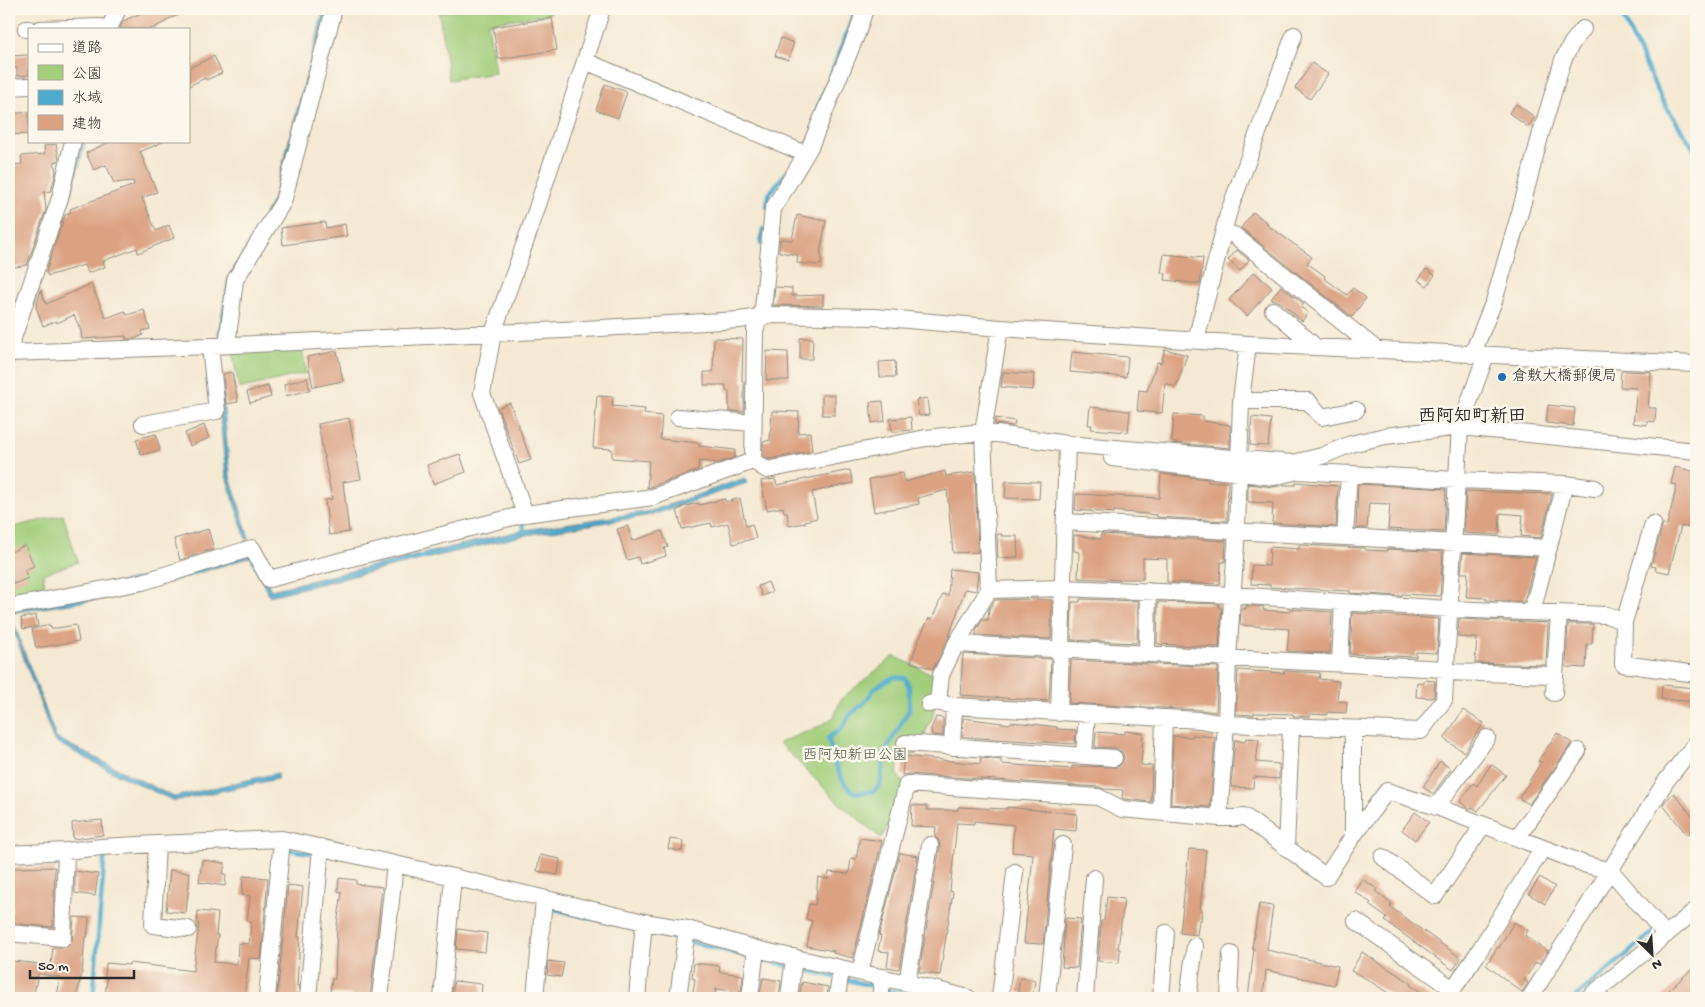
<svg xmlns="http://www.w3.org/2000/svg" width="1705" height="1007" font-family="'Gochi Hand','Klee One',sans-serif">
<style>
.green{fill:#a3ce7b;stroke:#677c53}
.water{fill:#4fabcd;stroke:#3d6b7c}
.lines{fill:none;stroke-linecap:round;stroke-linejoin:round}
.stream{stroke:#4fabcd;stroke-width:4.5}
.building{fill:#dba282}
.minor-casing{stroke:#908a7e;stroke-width:18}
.minor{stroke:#fff;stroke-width:16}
.poi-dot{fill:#1f6fb2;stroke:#fbf7ec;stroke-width:2}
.labels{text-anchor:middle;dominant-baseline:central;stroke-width:5;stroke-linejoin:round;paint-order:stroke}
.poi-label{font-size:15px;fill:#2b2b2b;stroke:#fbf7ec;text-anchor:start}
.park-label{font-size:15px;fill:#4f5c43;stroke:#fbf7ec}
.quarter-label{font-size:18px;font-weight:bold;fill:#2b2b2b;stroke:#fbf7ec}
</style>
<rect width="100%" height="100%" fill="#fbf7ec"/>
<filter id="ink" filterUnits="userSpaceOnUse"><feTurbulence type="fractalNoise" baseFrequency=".02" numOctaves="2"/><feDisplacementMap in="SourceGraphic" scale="10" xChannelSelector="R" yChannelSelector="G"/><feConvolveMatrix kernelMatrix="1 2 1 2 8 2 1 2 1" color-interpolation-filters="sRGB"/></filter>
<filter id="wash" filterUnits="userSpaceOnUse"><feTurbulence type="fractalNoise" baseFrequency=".0096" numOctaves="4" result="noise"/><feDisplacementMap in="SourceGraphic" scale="20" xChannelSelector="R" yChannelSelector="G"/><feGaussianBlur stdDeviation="1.12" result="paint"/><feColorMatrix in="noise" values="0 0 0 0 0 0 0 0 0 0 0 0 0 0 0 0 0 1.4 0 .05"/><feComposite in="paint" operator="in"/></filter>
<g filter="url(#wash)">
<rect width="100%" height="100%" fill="#f4e9d2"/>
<path class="green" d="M468,9H549L550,14L488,23L495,73L449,80L439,13Z
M302,346L306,373L239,389L232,350Z
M63,515L78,562L43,574L46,592L9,600V528Z
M894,656L936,676V696L933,716L915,755L903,754L899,757L897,775L905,785L894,815L881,838L839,803L779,743L820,726L834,717L841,699Z"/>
<path class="water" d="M324,9H330L278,200L232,281L223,336L218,335L228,279L274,197Z
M81,141H86L70,198L62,215L9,384V372L66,196Z
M214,357H219L230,476L249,538L246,539L226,476Z
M745,478L747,483L652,515L526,535L269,596L250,557L129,595L10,613L56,738L174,797L278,773L277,779L174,801L110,771L54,741L9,618V608L253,552L271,590L524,530L651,511Z"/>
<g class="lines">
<path class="stream" d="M1619,9L1662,100L1696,152
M817,110L856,9
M767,207L769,194L786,173
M761,243L763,229
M521,519L525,532
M894,677L905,678L909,687V710L885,752L880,785L874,791C868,792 860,794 854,792C840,787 832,751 828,738L842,728L850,715L864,703L876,687Z
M285,849L310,853
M546,907L682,940
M690,942L789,966
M797,968L835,977
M843,979L924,998
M93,998L105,852
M1574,998L1696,897"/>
</g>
<g id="blocks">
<path class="building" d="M150,9H192L167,20V21L152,29H120L123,21Z
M552,18L557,50L498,59L493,27Z
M781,38L794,43L788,60L775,56Z
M29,55V75L17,76V68L9,69V56Z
M214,56L222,73L206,80L205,78L189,86V68Z
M1312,63L1328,74L1310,99L1295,88Z
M605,84L627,92L618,118L596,110Z
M1516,104L1535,117L1528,127L1509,113Z
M29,112V134L9,135V114Z
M111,141H165L140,152L157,192L142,198L156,231L169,225L174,238L138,253L137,248L103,261L105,267L88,273L84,265L48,276L46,272L65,215L71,212L70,209L134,185L133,181L114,183L106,165L94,170L86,153Z
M56,144L59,159L58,161L54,162L56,172L51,191L44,192L46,209L27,265L9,268V165L22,164L21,156L45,154L44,146Z
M1253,212L1268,223L1266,224L1312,257L1307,263L1325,276L1324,278L1347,295L1353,288L1366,298L1352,317L1241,228Z
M797,215L826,221L820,254H822L821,265L797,263L798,255L779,252L780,239L792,240Z
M325,222L326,228L345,224L347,236L283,245L281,228Z
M1237,250L1249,260L1240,271L1228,260Z
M1164,254L1203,258L1200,284L1165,280L1166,274L1161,273Z
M1426,269L1435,275L1427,286L1418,280Z
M1254,272L1272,288L1247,316L1229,300Z
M91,284L106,318L125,311L127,315L144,310L150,329L142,331L143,335L134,339H126V336L82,339L81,331L74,315L57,323L56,321L43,326L36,307L41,290L46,304Z
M1281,286L1304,304L1301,307L1308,313L1302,321L1280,302L1271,299Z
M775,287L792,288V296L823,295V306L773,305Z
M714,338L743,339L742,382H744V412L729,411V391H726V385H704V372H713Z
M800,338H813L812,359H800Z
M1165,349L1187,355L1176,387L1165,383L1162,413L1137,411L1139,390L1147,391L1157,362L1161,363Z
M337,351L343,381L313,387L307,357Z
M767,351L788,352L789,380H766Z
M1072,352L1128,357L1126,377L1070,372Z
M895,361L896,377H880L879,362Z
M1621,371L1651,372L1648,408H1656L1655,422L1647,421V425L1633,423L1637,388L1620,387Z
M232,372L238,402L226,404L223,374Z
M1003,372L1034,374L1033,390L1001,387Z
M307,378L310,390L286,396L284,384Z
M268,386L271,397L250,403L247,392Z
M822,395H835V415H822Z
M597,396L613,397L612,406L645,409L644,414L662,416L660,439L699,443V446L735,450V457L718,463L699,461L698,470L647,488L649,461L612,458V449L593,448Z
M927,398L929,415L919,416L916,400Z
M883,401L885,421L872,423L870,402Z
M510,403L531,460L519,464L498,408Z
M1548,405L1575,408L1573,426L1546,423Z
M1090,407L1130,411L1128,432L1091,429L1092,425H1088Z
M772,411L799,412L798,433L810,432L812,451L769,459L763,456V442L770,440Z
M1174,414L1203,416V421L1230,425V448L1174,443L1172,441Z
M911,417L912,430L892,432L890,419Z
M1252,417L1271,419L1268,446L1250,445Z
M349,418L361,479L343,482L349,532L329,535L325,500L332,499L318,424Z
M995,418L1015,421L1014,426L995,424Z
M204,425L209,438L190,446L185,433Z
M156,434L160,450L141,455L136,439Z
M460,454L466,472L433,484L427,465Z
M1675,467L1696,472V529L1681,526L1669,573L1655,570L1656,567L1651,566L1663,524L1667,525L1677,485L1671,484Z
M850,470L853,483L812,492L817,518L805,521V523L789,526L787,512H784L783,507L767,510L761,481L775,479L777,485Z
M945,471L946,476L975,472L978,552L953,553L947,490L918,498L919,504L874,512L869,479L903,473L905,482Z
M1161,474L1208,479V482H1228L1227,521L1157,517V515L1114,511V513L1075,510L1076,494L1159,498Z
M1006,481L1040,482L1039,499L1005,498Z
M1296,482L1338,486L1336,527L1272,523L1273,503L1248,502V484L1273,487L1284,485H1296Z
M1358,484L1446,489L1444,532L1388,529L1390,504L1369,503L1367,528H1356Z
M1466,491L1552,494L1541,538L1521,536L1523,515L1500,513L1499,535L1464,533Z
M740,498L746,526L752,524L756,538L733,544L728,523L712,527L711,523L682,529L677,510L682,508L681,507L698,503L699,505L725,499L726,502Z
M628,526L632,541L662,531L668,547L664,548L666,556L640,564L638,557L627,560L617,529Z
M208,529L214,549L180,560L174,539Z
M997,534H1002L1001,536H1017L1018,557L998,558Z
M1101,534L1226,541L1225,562H1221L1220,584L1167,582V559L1143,558V579H1121L1120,580L1078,578L1079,552L1074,551V535L1101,539Z
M25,545L34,566L24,570L28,578L14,584L9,573V553Z
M1299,545L1365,548V550L1387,551V549L1443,552L1440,596L1402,594V596L1350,593V591L1270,587V585L1251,584L1252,565L1269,566L1270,547L1299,549Z
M1463,553L1536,557L1524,602L1486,600V598L1466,597L1468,573H1461Z
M950,569L978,572L976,591L965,589L949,637L933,669L911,662L917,644L929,618L932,619L943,594L948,596Z
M768,582L772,592L762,596L758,586Z
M1034,599L1052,600L1051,639L976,635V630L982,620H988L989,609L995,600Z
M1080,599L1138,601L1137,643L1071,640L1072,602H1080Z
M1158,602L1219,604V608H1222L1219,647L1157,644Z
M1246,606L1264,607L1263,610L1290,612V609L1332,612L1330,653L1287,651L1289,629L1240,625L1241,609H1246Z
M1352,613L1439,619L1437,653L1416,652V657L1350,654Z
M36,615L38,626L23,629L21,618Z
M1459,619L1548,623L1546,665L1475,663L1477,638L1458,637Z
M1568,624H1593L1592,644H1587L1586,668L1566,667Z
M50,625L51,629L76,625L79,641L36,648L32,629Z
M963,654L1051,659L1049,701L960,695Z
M1071,660L1218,667L1216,712L1201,710L1069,703Z
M1238,670L1284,673V671L1320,673L1319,679L1339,681L1337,701L1347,702L1346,713L1327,712V715L1310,714V717L1293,716V714L1254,713V715L1236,714Z
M1424,680L1435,681L1434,696L1433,698L1416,697L1417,682L1424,683Z
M1662,685L1696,688V702L1661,699Z
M1463,710L1484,723L1464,752L1444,739Z
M936,717L943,718V736L932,735L931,729Z
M963,718L1010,724L1011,722L1032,724L1057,727V729L1076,730L1075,744L962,737Z
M1125,731L1143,733L1141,765L1152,766L1151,802L1125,799L1122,798L1123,790L1104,789L1099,787L908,774L902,775L904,756L980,764L981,758L1001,760V764L1072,769V766L1118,767L1122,763L1124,758L1123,753L1115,748L1095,747L1096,732L1125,734Z
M1557,733L1572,743L1529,804L1519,798L1541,762L1538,761Z
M1192,735L1215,737L1210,807L1171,804L1173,736L1192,737Z
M1246,738L1259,739L1256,762L1279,764V779L1254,777L1253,788L1231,787L1235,740L1245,742Z
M1440,761L1451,769L1433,794L1423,787Z
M1491,764L1506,775L1478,811L1472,807L1470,809L1460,802L1473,783L1477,786Z
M1674,793L1696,821V828L1687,835L1663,805L1666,800Z
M912,805L927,806V810H958V807L1007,809V807L1077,814L1076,831L1054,829L1043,944L1024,943L1033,856V854L1012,852L1014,825L974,821V824L957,823L950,891L953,892L940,975L919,972L940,846L939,841L935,837L936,827L911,826Z
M1415,812L1429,822L1415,840L1402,830Z
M102,820L103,835L73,839L72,823Z
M860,838L882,841L853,958L833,953L834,951L807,946L812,921L806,919L809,904L815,905L818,877L828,879L829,872L849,874L851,858L856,859Z
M670,839L683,841L682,851L668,849Z
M1189,849L1206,850L1200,910H1202L1201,921H1199L1197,935L1180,933Z
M900,853L918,856L899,969L887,967L889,952L878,951L881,936L879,935Z
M540,855L560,859L558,875L537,871Z
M202,860L225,863L223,874H226L225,886L199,882Z
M55,867L53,927L9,923V912H12L11,868Z
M170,870L190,873L186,913L166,911Z
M75,871L98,874L95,896L75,893Z
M243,876L268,878L261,959L249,958L244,998H105L107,978H105L106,963L129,965V963L147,965L193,971L199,924H197L198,911L218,913L216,935H218L214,962L237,964L238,943L249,944L251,922L247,921L250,896L242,895Z
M1540,877L1555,887L1545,904L1529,894Z
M339,878L356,880V884L382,887L370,998H352L353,995L330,993L332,979H335L337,925L342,892L338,891Z
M1362,879L1377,889L1375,891L1392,904L1390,907L1461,958L1453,970L1385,921L1387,918L1369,905L1371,903L1354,891Z
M288,885L303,887L298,937H300L297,986H299L298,998H277Z
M1107,897L1124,899L1118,949H1120L1119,963L1098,961L1101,921H1104Z
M1259,904L1273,906L1267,950L1338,966L1334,985L1266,970L1263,998H1248L1254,949L1252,948Z
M74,917L89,918L87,938L85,937L82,973L76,998H57L60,977L38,974L33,998H9V983L12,961L51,965L53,947H67L72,943Z
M1065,918L1081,919L1077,968L1062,967Z
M1514,922L1528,930L1525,936L1548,951L1539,964L1536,962L1524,980L1528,983L1522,992L1486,965L1498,947L1499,948Z
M458,929L487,933L485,952L456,949Z
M1362,952L1411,983L1410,985L1431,998H1396L1365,978L1351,971Z
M548,961L564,963L561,977L547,975Z
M694,963L720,966L719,972L743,975L741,992L716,989L714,998H692L695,979L692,978Z
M1696,965V998H1661Z
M763,978L781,981L779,998L760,995Z
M1020,978L1035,980L1033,994L1018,992Z
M454,981L482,984L481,998H452Z
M802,982L828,987L827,998H799Z"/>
</g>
</g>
<g filter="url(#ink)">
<use href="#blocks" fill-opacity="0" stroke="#908a7e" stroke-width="1"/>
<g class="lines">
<defs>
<path id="minor" d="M602,9L532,223L493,333L482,393L525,514L653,497L753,461L767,470L926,438L983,432L1067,444L1293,463L1322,456L1351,444L1385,436L1460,427L1696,451
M26,29H29
M40,29L100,27L107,29
M109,29L118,9
M585,61L806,154
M9,87L29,86
M1234,235L1377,350
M1273,310L1316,347
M1196,340L1228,214L1294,35
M227,345L235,280L283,202L334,9
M9,350L60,198L73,141
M9,353L210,346L584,329L739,320L774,315L874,317L1000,328L1248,344L1696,364
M1472,355L1494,301L1521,209L1541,133L1563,60L1572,43L1583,29
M1241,401H1308L1322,417L1356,410
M678,417L753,423
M143,424L217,411L210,346
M1112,458L1274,477L1297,471L1457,480L1565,484L1595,488
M753,461L755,330L763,309L773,209L810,147L858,31L865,9
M1065,522L1549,548
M1345,537L1349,474
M989,590L1063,588L1233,595L1449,609L1607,615L1624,622L1623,664L1696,674
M9,607L142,582L252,548L269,579L525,514
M1532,612L1565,484
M1624,622L1653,524
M956,644L1446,669
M1147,653L1148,591
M1340,663L1343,602
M1445,672L1555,675
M1554,693L1559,613
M936,702L954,706L1200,720L1226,724L1421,731L1444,700L1460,427L1486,355
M929,704L938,702L941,675L956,644L989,590L983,432L1000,328
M1059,713L1067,444
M905,743L1114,758
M952,747L954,706
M1084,756L1087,714
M1436,807L1487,738
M1161,812L1164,718
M1219,818L1226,724L1228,658L1237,530L1241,401L1248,344
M1353,836V729
M1517,838L1578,751
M157,844L153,925L188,929
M1286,848L1291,727
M9,854L66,851L101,847L157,844L282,839L453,877L644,922L687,929L756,949L938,990L968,998
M1383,857L1435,896L1483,825
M1356,921L1453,989L1476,956L1543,848
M9,933L63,938L66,851
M860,972L907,784L1098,797L1122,809L1219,818H1237L1244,816L1326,877L1353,836L1387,791L1440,808L1587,865L1611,871L1666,935
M907,983L930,845
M267,998L282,839
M308,998L321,847
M380,998L395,865
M442,998L453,877
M535,998L544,899
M637,998L644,922
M678,998L687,929
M750,998L756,949
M789,998L794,957
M837,998L841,969
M880,998L883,977
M1000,998L1015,872
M1047,998L1063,845
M1085,998L1094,878
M1161,998L1166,933
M1188,998L1195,946
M1229,998L1231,954
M1530,998L1666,781L1696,743
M1588,998L1696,910"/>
</defs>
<use href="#minor" class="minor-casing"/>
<use href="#minor" class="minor"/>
</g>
</g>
<circle class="poi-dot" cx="1502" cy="377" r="5"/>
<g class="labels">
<g class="poi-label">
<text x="1512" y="377">倉敷大橋郵便局</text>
</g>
<g class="park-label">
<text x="855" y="756">西阿知新田公園</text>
</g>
<g class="quarter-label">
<text x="1472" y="417">西阿知町新田</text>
</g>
</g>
<rect width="1705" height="1007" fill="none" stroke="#fbf7ec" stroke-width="30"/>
<rect x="28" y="28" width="162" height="115" fill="#fbf7ec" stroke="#a8a59f"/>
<rect x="38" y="44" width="25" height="8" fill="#ffffff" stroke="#a8a59f"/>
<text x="72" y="52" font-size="15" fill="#2b2b2b">道路</text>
<rect x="38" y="65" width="25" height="15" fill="#a3ce7b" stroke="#a8a59f"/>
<text x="72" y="78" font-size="15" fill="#2b2b2b">公園</text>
<rect x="38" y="90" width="25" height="15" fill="#4fabcd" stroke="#a8a59f"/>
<text x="72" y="102" font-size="15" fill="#2b2b2b">水域</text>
<rect x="38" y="115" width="25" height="15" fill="#dba282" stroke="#a8a59f"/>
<text x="72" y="128" font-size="15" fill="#2b2b2b">建物</text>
<g transform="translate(1652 954) rotate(155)" stroke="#fbf7ec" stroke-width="4" paint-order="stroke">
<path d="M0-4L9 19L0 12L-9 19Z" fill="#2b2b2b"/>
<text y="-8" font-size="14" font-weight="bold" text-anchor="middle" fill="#2b2b2b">N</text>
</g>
<path d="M30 970v8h104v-8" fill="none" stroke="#2b2b2b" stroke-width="2.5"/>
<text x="38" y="970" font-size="15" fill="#2b2b2b" stroke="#fbf7ec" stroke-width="4" paint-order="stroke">50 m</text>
</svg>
